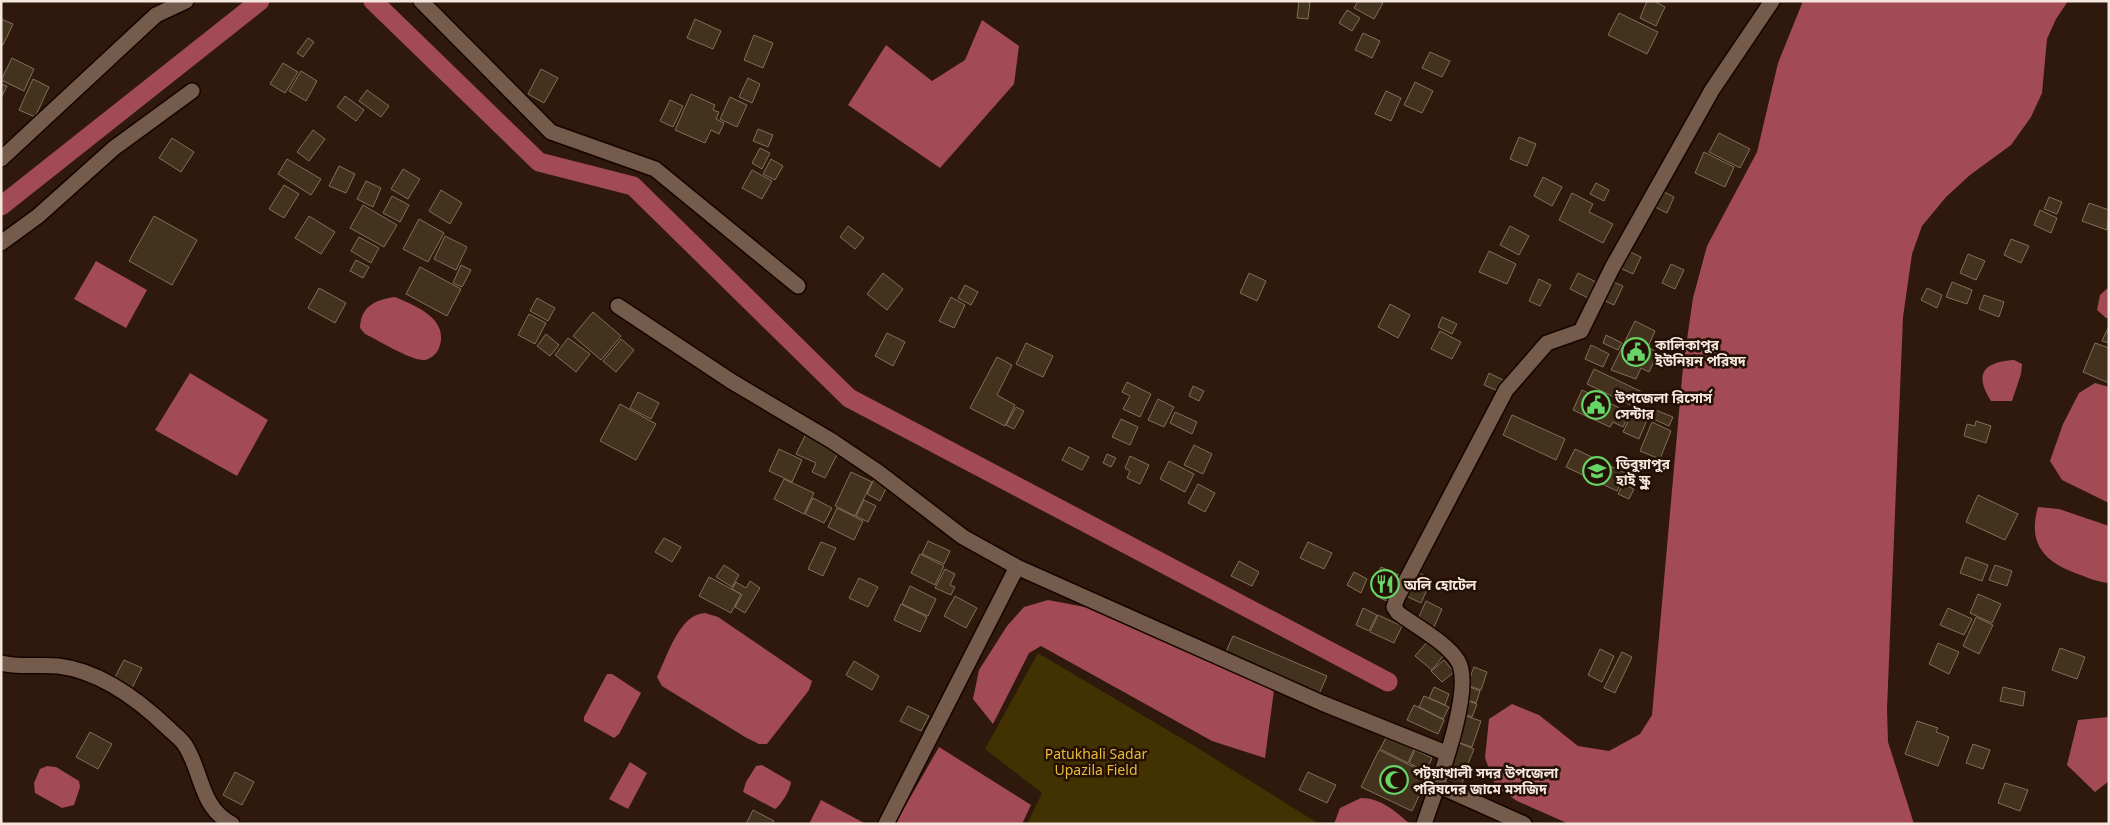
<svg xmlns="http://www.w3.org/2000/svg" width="2110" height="825" font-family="'Noto Sans','Noto Sans Bengali',sans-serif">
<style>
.green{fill:#423201}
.water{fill:#a34b54}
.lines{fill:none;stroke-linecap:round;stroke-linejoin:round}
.canal{stroke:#a34b54;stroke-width:19}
.building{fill:#43321e;stroke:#826e59}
.minor-casing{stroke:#150400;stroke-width:18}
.minor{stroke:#745b4c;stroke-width:15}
.labels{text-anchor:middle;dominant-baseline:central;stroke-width:5;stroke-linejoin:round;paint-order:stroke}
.poi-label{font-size:14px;font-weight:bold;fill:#f5e6de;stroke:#241004;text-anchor:start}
.park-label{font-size:14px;fill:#e9bc3b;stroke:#241004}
</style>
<rect width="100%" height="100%" fill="#2e190c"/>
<path class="green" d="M1038,653L1196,747L1319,824H1027L1042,793L985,749Z"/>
<path class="water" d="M1803,1H2068L2056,19L2047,39L2042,93L2031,117L2011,145L1970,175L1946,197L1922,226L1912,254L1903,317L1887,709L1888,742L1914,824H1569L1517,801L1496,787L1485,758L1489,719L1512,704L1539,715L1578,746L1609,751L1640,734L1652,715L1683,367L1693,298L1707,246L1757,152L1778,63Z
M982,20L1019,46L1014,84L940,168L848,105L886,45L932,81L965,60Z
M96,261L147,290L126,328L74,299Z
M2109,287V318H2106L2097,310L2100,295Z
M395,297C416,306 450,319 439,348C437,354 430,359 425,360C411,361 378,340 365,334L360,328C361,306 375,300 395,297Z
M2014,360L2022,364L2021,374L2012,401H1991C1974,374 1983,362 2014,360Z
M190,373L268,420L237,476L155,430Z
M2095,383L2109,387V503L2062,480L2050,461L2063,424L2079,393Z
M2038,507L2059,509L2109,526V583C2097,582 2086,577 2075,573C2042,560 2028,542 2038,507Z
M1048,600L1101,610L1274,690L1265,758L1212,741L1041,646L1029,653L993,724L973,699L979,670L1007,626L1024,607Z
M705,613L718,617L812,681L809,690L767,744H759L745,737L662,686L657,677C667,657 679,614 705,613Z
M607,674H612L641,693L619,734L614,738L584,721V717Z
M2109,717V781L2095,792L2067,765L2078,720Z
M939,747L1031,805L1022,824H895Z
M630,762L647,773L628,809L609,799Z
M762,765L791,782C790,790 782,804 775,809L743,792L746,782L756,766Z
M47,766L56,767L79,781L80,787L74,805L62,808L35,793L34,783L40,769Z
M1361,798C1381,798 1395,811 1410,824H1334L1340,808Z
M821,800L866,824H809Z"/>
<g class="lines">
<path class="canal" d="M373,1L539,162L633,186L849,398L1388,682
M1,206L260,1"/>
</g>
<path class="building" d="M1299,1L1310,2L1308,19L1297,18Z
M1358,1H1380L1383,3L1374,19L1354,8Z
M1647,1H1654L1665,7L1656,26L1640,18Z
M1347,10L1360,18L1352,31L1339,23Z
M1619,13L1658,32L1647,54L1608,35Z
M1,19L13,24L3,45H1Z
M695,19L721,31L713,49L687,38Z
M1363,33L1380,41L1372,58L1355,50Z
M754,35L773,43L763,68L744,60Z
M308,38L314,42L303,57L297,53Z
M1430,52L1450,61L1442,77L1422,68Z
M12,58L34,69L24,91L1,80Z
M283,63L298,72L285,93L270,84Z
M541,69L558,78L544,103L528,94Z
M301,71L317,81L306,101L289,91Z
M748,78L760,84L752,103L739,97Z
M33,79L49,87L35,117L19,110Z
M1415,82L1433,91L1422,113L1404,105Z
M1,84L7,86L1,98Z
M367,90L389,106L381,117L359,101Z
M1386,91L1401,98L1391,121L1375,114Z
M691,94L715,105L713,110L719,112L716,119L724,123L719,134L711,130L705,143L675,130Z
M345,96L364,110L356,121L337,107Z
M730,97L747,105L737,127L720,119Z
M670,100L683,106L673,127L660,121Z
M758,129L773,135L768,147L753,141Z
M313,130L325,139L309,161L297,152Z
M1719,133L1750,149L1740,168L1709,152Z
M1519,137L1536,144L1527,166L1510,159Z
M172,138L194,152L181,172L159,158Z
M760,148L770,153L762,169L752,163Z
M1704,152L1734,167L1725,187L1695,173Z
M287,159L321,179L311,195L278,174Z
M771,159L783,166L775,180L763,174Z
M339,166L355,174L346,193L329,186Z
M403,169L420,179L408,199L391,189Z
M752,170L772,181L762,199L742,188Z
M1543,177L1562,187L1552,206L1534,196Z
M366,181L381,188L373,207L357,199Z
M1596,183L1609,190L1604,201L1590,194Z
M284,185L299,194L284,218L269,209Z
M441,190L462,203L450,224L429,211Z
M1661,190L1674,197L1667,213L1653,206Z
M1572,193L1593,204L1589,212L1613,224L1603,243L1559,220Z
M392,196L409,205L400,222L383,213Z
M2049,197L2062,202L2057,214L2044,209Z
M2089,203L2109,210L2107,230L2082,221Z
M363,205L397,225L384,247L350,228Z
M2040,210L2057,218L2051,233L2034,225Z
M154,216L197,240L172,285L129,261Z
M309,216L335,232L321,254L295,238Z
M419,219L444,233L428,262L403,249Z
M848,226L864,238L855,249L840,237Z
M1510,226L1529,236L1519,255L1500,245Z
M445,236L467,247L456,270L434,259Z
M359,237L379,248L371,263L351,251Z
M2011,239L2029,246L2021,263L2004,255Z
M1626,250L1641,257L1633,274L1618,267Z
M1489,251L1516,264L1507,284L1479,272Z
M1968,254L1985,261L1976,280L1960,273Z
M356,260L369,267L363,278L350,271Z
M1671,264L1684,270L1675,289L1662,283Z
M461,265L471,270L462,287L453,283Z
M420,267L461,289L447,316L406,294Z
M883,273L903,289L887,310L867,294Z
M1249,273L1266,281L1257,301L1240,293Z
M1578,273L1600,284L1592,300L1570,289Z
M1539,279L1551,285L1540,306L1529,301Z
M1609,280L1623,286L1614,305L1601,299Z
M1952,282L1972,290L1967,304L1946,297Z
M965,285L978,292L971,305L958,298Z
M319,288L346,303L335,323L308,308Z
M1927,288L1942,295L1937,308L1921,300Z
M1984,295L2004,302L1999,317L1979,309Z
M951,297L965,305L954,328L939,321Z
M537,298L555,308L548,321L530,311Z
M1390,304L1410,315L1398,338L1378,327Z
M593,312L621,336L601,360L573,336Z
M529,314L546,323L535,344L518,335Z
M1442,317L1457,324L1452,334L1438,327Z
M1635,321L1655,331L1648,347L1658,353L1649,372L1641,368L1636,379L1611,370Z
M2109,326V343L2102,341Z
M1440,331L1461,342L1452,359L1431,349Z
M887,333L905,342L893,366L875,356Z
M546,334L559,345L550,356L537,346Z
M1606,335L1622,343L1618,350L1603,343Z
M568,338L590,354L576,372L555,355Z
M621,339L634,350L616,372L603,361Z
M1026,343L1053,356L1043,377L1016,364Z
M2095,343L2109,348V383L2083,372Z
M1591,345L1609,354L1603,367L1585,359Z
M997,357L1012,365L997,395L1015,405L1005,426L970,408Z
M1594,369L1644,393L1637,408L1587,384Z
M1489,373L1503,380L1498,391L1484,385Z
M1127,382L1151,394L1140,417L1123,409L1130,396L1122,392Z
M1193,386L1204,391L1199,401L1189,396Z
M1582,390L1630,413L1623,427L1613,422L1610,427L1573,410Z
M638,392L659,403L651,419L630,408Z
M1158,399L1174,407L1164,427L1148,420Z
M620,404L656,424L636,460L600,441Z
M1016,407L1024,411L1014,429L1006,425Z
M1653,409L1673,417L1669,426L1649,417Z
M1175,412L1197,422L1192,434L1170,423Z
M1632,413L1647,420L1639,439L1623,432Z
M1512,415L1565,439L1556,460L1503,435Z
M1121,419L1138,427L1130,445L1112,437Z
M1976,421L1991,426L1986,443L1964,436L1967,424L1975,426Z
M1652,422L1671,431L1660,459L1640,451Z
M806,434L839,451L825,478L812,472L816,463L796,454Z
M1194,445L1212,454L1203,474L1184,465Z
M1069,447L1089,457L1082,470L1062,460Z
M779,449L802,460L792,482L769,471Z
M1575,449L1625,473L1617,491L1566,467Z
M1107,454L1116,458L1111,467L1103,463Z
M1130,456L1149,465L1140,484L1127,478L1130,471L1125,468Z
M1169,461L1194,474L1185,492L1160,479Z
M851,472L872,482L855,516L835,506Z
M875,477L888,484L880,501L867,494Z
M784,479L814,493L804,514L774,499Z
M1198,484L1215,493L1205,512L1188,503Z
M1623,484L1634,489L1629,499L1618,494Z
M1978,495L2018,514L2005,540L1966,522Z
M813,498L832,508L824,523L805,514Z
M864,500L876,506L868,522L856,516Z
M837,508L863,521L854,540L828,527Z
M664,538L681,547L672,562L655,552Z
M928,541L950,551L944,564L922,554Z
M821,542L836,548L823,576L808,569Z
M1308,542L1332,553L1324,569L1300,558Z
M920,554L944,566L935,585L911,573Z
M1966,557L1988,565L1982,581L1960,573Z
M1239,561L1259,572L1252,586L1231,576Z
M724,565L739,575L732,587L716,577Z
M1995,565L2012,571L2007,586L1989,580Z
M1381,567L1399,575L1387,601L1376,596L1383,580L1377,577Z
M945,569L955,574L950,585L955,587L951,595L935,588Z
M1354,572L1367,579L1361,593L1347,585Z
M1417,572L1432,579L1421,603L1406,596Z
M709,577L741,594L731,613L699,596Z
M859,578L878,587L868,607L849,598Z
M750,581L760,588L745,613L735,607L742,595L732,589L736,582L746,588Z
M910,586L936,599L928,616L902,604Z
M1978,594L2001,604L1992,623L1970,613Z
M955,596L977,608L966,628L944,616Z
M1426,601L1442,609L1434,627L1418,619Z
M901,604L927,617L920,632L894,620Z
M1363,608L1377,615L1369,631L1356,625Z
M1948,608L1972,619L1964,635L1940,625Z
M1378,615L1402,626L1394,643L1370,632Z
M1976,617L1993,625L1979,654L1963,646Z
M1233,636L1327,676L1319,694L1225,654Z
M1427,642L1444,655L1432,670L1415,656Z
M1938,643L1959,652L1949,674L1929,664Z
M2060,648L2085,657L2077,679L2052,670Z
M1600,649L1614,656L1602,682L1588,675Z
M1622,652L1632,657L1615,693L1604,688Z
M124,660L142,668L132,688L114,679Z
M1444,660L1454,672L1442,682L1431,671Z
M854,661L879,676L872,690L846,675Z
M1474,667L1487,672L1481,690L1467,685Z
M1467,686L1480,691L1476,703L1463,698Z
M1434,687L1449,694L1445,705L1429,698Z
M2003,687L2025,692L2023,706L2000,701Z
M1424,696L1449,707L1443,719L1419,707Z
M1465,700L1477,704L1472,717L1461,712Z
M1414,705L1444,720L1438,734L1407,720Z
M908,706L929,716L921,731L900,721Z
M1466,716L1481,721L1472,747L1457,742Z
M1917,721L1938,728L1936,732L1949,737L1938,766L1905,754Z
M90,732L112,744L98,769L76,757Z
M1387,736L1414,749L1408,763L1380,749Z
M1457,742L1474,749L1465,771L1448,764Z
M1973,744L1990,750L1983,769L1966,763Z
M1379,750L1426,773L1416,792L1420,794L1412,811L1361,787Z
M1415,750L1432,758L1426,772L1409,763Z
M1449,767L1466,773L1461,786L1444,779Z
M235,772L254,782L242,805L223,795Z
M1308,772L1336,785L1327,803L1299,790Z
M2005,783L2028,790L2020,811L1998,803Z
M753,810L774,821L772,824H746Z"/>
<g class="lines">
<defs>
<path id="minor" d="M421,1L551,132L655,169L798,286
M1,159L156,15L186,1
M1,243L38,216L114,148L192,91
M618,306L731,381L832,441L878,472L963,537L1017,567L1322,703L1446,753
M1,663C20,668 39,664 58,666C101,671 139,700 169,729C174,734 181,739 185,745C203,773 199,806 232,824
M1437,785L1524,824
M886,824L1017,567
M1424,824C1435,791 1475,690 1458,661C1447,643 1416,626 1398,613L1394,607L1397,598L1506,390L1547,343L1581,331L1612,268L1712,90L1772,1"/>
</defs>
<use href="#minor" class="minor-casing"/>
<use href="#minor" class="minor"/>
</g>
<defs>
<symbol id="civic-ring" viewBox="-11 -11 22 22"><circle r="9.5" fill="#241004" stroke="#67d466" stroke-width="1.5"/><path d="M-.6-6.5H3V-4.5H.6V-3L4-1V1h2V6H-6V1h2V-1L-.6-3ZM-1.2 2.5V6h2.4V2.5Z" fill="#67d466"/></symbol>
<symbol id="school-ring" viewBox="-11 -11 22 22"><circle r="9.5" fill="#241004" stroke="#67d466" stroke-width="1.5"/><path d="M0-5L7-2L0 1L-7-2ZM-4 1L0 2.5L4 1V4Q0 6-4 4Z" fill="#67d466"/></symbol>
<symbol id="restaurant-ring" viewBox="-11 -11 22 22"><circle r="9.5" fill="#241004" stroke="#67d466" stroke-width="1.5"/><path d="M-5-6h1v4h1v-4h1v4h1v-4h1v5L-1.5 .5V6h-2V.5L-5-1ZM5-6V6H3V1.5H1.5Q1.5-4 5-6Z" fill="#67d466"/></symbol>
<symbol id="mosque-ring" viewBox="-11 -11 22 22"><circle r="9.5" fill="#241004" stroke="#67d466" stroke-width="1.5"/><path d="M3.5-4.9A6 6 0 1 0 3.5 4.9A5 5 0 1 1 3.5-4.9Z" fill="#67d466"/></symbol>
</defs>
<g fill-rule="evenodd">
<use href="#civic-ring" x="1620" y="336" width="32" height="32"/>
<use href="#civic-ring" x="1580" y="389" width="32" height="32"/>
<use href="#school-ring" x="1581" y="455" width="32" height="32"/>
<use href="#restaurant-ring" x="1369" y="568" width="32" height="32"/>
<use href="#mosque-ring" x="1378" y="764" width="32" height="32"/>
</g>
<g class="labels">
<g class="poi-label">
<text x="1655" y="344">কালিকাপুর<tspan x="1655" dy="16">ইউনিয়ন পরিষদ</tspan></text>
<text x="1615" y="397">উপজেলা রিসোর্স<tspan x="1615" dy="16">সেন্টার</tspan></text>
<text x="1616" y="463">ডিবুয়াপুর<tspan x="1616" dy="16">হাই স্কুল</tspan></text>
<text x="1404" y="584">অলি হোটেল</text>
<text x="1413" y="772">পটুয়াখালী সদর উপজেলা<tspan x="1413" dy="16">পরিষদের জামে মসজিদ</tspan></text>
</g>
<g class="park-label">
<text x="1096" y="753">Patukhali Sadar<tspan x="1096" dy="16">Upazila Field</tspan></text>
</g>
</g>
<rect width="2110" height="825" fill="none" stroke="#f5e6de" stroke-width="5"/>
</svg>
